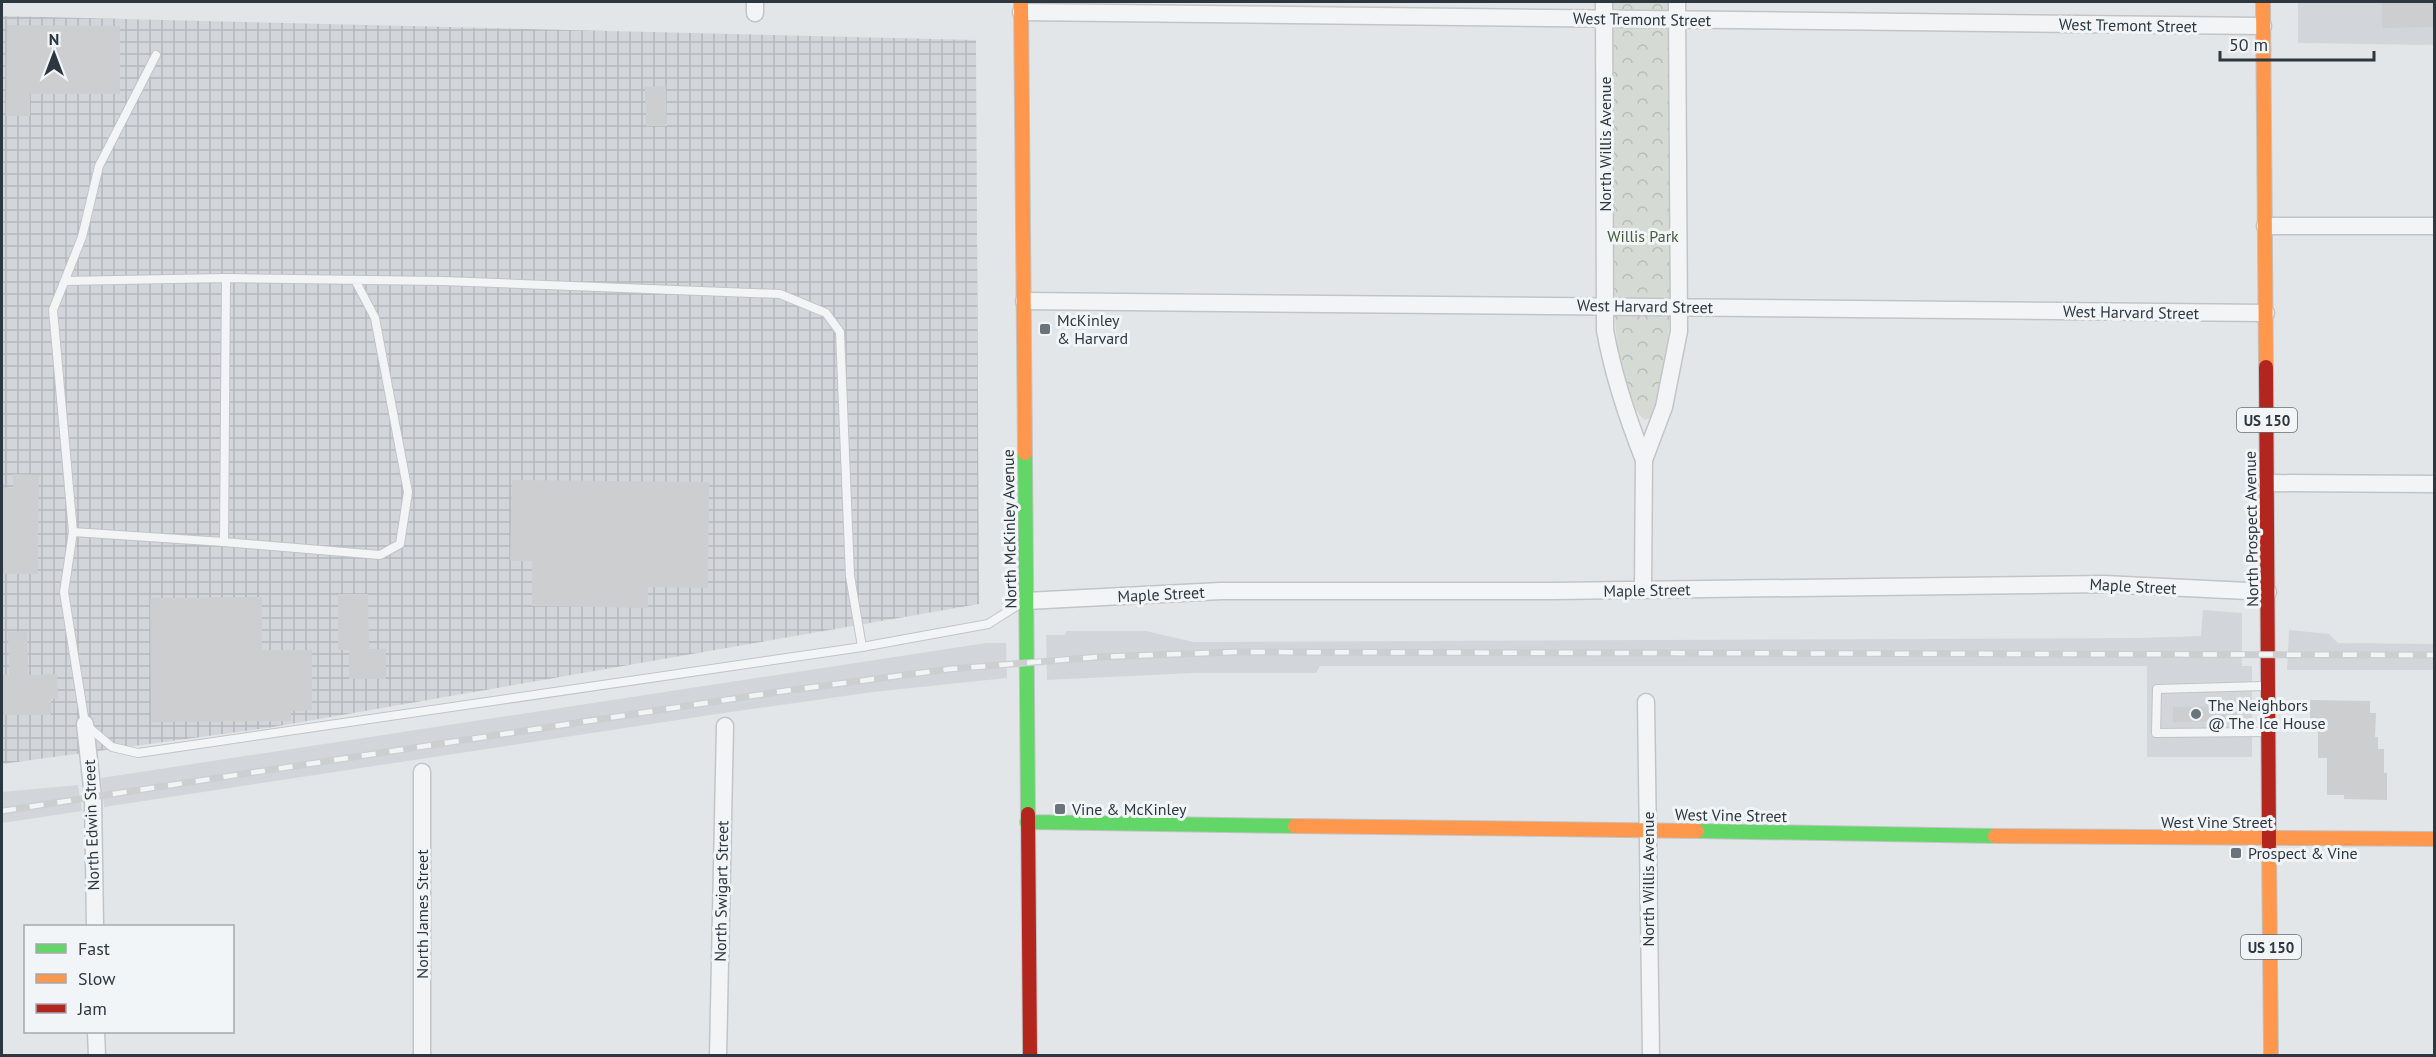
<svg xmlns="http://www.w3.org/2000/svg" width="2436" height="1057" font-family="'PT Sans',sans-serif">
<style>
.built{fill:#d2d6db}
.industrial{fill:url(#industrial-grid)}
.forest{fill:url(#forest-crowns)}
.building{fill:#ccced0}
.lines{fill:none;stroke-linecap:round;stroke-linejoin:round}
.lane-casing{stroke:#c2c4c6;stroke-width:10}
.street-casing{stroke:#c2c4c6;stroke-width:19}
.fast-casing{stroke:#c2c4c6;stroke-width:16}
.slow-casing{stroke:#c2c4c6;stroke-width:16}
.jam-casing{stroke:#c2c4c6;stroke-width:16}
.lane{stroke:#f3f4f5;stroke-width:8}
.street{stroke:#f3f4f5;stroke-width:16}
.fast{stroke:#63d668;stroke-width:14}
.slow{stroke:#ff974d;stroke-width:14}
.jam{stroke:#b3261e;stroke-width:14}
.rail-casing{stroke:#ccced0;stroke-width:7}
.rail{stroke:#f2f5f7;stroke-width:4.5;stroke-dasharray:14;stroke-linecap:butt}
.poi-dot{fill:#6c747b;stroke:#f2f5f7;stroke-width:2}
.labels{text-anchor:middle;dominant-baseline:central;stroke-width:6;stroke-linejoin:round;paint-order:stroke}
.shield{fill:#f2f5f7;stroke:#677077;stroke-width:1.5}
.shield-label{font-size:15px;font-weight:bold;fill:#2c3740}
.street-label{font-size:16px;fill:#2c3740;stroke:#f2f5f7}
.park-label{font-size:16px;fill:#465a3b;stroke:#f2f5f7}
.poi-label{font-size:16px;fill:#2c3740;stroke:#f2f5f7;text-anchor:start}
</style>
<defs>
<pattern id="industrial-grid" width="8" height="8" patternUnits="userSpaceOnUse" patternTransform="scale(1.5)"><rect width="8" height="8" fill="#d2d6db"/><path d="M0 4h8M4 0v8" fill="none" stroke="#b4b8bd"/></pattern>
<pattern id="forest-crowns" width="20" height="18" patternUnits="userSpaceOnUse" patternTransform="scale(1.5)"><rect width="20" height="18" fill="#d5dbd4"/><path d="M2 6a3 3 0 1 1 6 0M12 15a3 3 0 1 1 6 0" fill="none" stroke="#b7bdb7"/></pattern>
</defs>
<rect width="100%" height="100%" fill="#e3e6e8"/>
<path class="built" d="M2298,2H2434V45L2298,43Z
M2203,610L2242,613V666H2252V757H2147V666H1320L1316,673H1193L1047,680L1046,635H1065L1066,631H1146L1194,642L2138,638L2201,636Z
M2289,630L2329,634L2338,643L2434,644V670H2287Z
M986,643H1006L1007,678L873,692L717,714L104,807L101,778Z
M78,785L82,811L2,823V792Z"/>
<path class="industrial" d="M2,16L976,40L979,604L267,728L2,764Z"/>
<path class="forest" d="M1613,2H1669C1669,64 1670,126 1671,188C1672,264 1675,340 1654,414L1650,418L1645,420C1631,409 1625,384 1621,367C1612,323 1614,270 1614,225C1613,151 1611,76 1613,2Z"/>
<path class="building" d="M2382,2H2434V27L2382,28Z
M7,25L120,26V94H30V116H6Z
M666,86L667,126H646L645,87Z
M13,474L39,475L38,574H2V487L13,488Z
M512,480L709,482L708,588L648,587V608L532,606V561H510Z
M338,594H368L369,649H386V679H349V650H338Z
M262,597V650H312V710L291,711V721L151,722L150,598Z
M27,631L28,675L57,674L58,699H51V715H2V675H9L8,632Z
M2310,700L2370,701V713H2376L2375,737H2378V749H2384V773H2387V800L2344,799V795H2327V758H2318V722H2310Z
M2237,706V721L2173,722V707Z"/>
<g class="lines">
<defs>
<path id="lane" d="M156,55L99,166L82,237L53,310L73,532L64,592L85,724L112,747L138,753L862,647L988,624L1023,602
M65,281L226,278L443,281L780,294L826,313L840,332L850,576L862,647
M73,532L224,542L380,555L400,544L408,492L375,318L355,280
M224,542L226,278
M2264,686L2157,689L2156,733L2266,732"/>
<path id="street" d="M1604,2L1605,330C1613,375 1627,417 1644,460
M1021,12L2263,26
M755,13V2
M2265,226H2434
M1024,301L2266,313
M2267,483L2434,484
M1643,590L1644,460L1664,407L1679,331L1677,2
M1026,601L1221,591H1553L2104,584L2268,592
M1646,702L1651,1056
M85,724L93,797L95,926
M422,772V1056
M96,1032L97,1056
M718,1056L725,726"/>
<path id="fast" d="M1025,453L1028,814
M1027,822L1295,826
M1697,831L1995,836"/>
<path id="slow" d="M1021,2L1025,453
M2263,2L2266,367
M1295,826L1697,831
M1995,836L2434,839
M2269,845L2271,1056"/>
<path id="jam" d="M2266,367L2269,845
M1028,814L1030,1056"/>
</defs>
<use href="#lane" class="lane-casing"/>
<use href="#street" class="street-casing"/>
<use href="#fast" class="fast-casing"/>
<use href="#slow" class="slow-casing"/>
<use href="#jam" class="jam-casing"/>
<use href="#lane" class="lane"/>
<use href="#street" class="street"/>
<use href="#fast" class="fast"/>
<use href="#slow" class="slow"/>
<use href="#jam" class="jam"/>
<defs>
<path id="rail" d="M2,811L784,691L950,669L1098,657L1235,652L2434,655"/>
</defs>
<use href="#rail" class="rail-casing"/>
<use href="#rail" class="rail"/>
</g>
<g class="poi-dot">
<rect x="1039" y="323" width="12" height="12" rx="3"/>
<circle cx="2196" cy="714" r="6"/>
<rect x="1054" y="803" width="12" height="12" rx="3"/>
<rect x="2230" y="847" width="12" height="12" rx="3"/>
</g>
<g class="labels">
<g class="shield">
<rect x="2237" y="408" width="60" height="24" rx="4.5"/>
<rect x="2241" y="935" width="60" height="24" rx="4.5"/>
</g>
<g class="shield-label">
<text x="2267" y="420">US 150</text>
<text x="2271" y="947">US 150</text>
</g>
<g class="street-label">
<text transform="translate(1642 19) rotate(1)">West Tremont Street</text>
<text transform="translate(2128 25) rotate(1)">West Tremont Street</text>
<text transform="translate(1605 144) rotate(-90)">North Willis Avenue</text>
<text transform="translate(1645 306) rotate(1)">West Harvard Street</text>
<text transform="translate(2131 312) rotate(1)">West Harvard Street</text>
<text transform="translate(1009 529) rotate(-91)">North McKinley Avenue</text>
<text transform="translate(2251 529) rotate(-91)">North Prospect Avenue</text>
<text transform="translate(2133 586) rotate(3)">Maple Street</text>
<text transform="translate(1647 590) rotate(-1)">Maple Street</text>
<text transform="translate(1161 594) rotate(-3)">Maple Street</text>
<text transform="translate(1731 815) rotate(1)">West Vine Street</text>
<text x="2217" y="822">West Vine Street</text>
<text transform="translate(91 825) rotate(-92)">North Edwin Street</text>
<text transform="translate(1648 879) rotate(-90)">North Willis Avenue</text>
<text transform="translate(721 891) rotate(-89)">North Swigart Street</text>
<text transform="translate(422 914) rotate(-90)">North James Street</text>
</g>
<g class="park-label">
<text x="1643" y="236">Willis Park</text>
</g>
<g class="poi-label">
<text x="1057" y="320">McKinley<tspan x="1057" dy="18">&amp; Harvard</tspan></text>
<text x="2208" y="705">The Neighbors<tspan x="2208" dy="18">@ The Ice House</tspan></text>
<text x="1072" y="809">Vine &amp; McKinley</text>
<text x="2248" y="853">Prospect &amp; Vine</text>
</g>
</g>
<rect width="2436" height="1057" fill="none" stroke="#2c3740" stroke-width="6"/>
<rect x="24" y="925" width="210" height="108" fill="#f2f5f7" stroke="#a3a9ae" stroke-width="1.5"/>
<rect x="36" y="944" width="30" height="9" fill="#63d668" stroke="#a3a9ae" stroke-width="1.5"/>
<text x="78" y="955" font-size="18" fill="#2c3740">Fast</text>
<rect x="36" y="974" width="30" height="9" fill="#ff974d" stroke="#a3a9ae" stroke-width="1.5"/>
<text x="78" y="985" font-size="18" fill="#2c3740">Slow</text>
<rect x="36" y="1004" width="30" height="9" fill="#b3261e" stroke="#a3a9ae" stroke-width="1.5"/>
<text x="78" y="1015" font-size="18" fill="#2c3740">Jam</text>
<g transform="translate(54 54)" stroke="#f2f5f7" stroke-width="4.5" paint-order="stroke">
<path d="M0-4.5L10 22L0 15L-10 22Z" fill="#2c3740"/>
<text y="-9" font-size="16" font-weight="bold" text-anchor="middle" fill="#2c3740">N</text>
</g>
<path d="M2220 51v9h154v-9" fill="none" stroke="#2c3740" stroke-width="3"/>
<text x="2229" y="51" font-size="18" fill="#2c3740" stroke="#f2f5f7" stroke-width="4.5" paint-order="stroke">50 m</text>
</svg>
